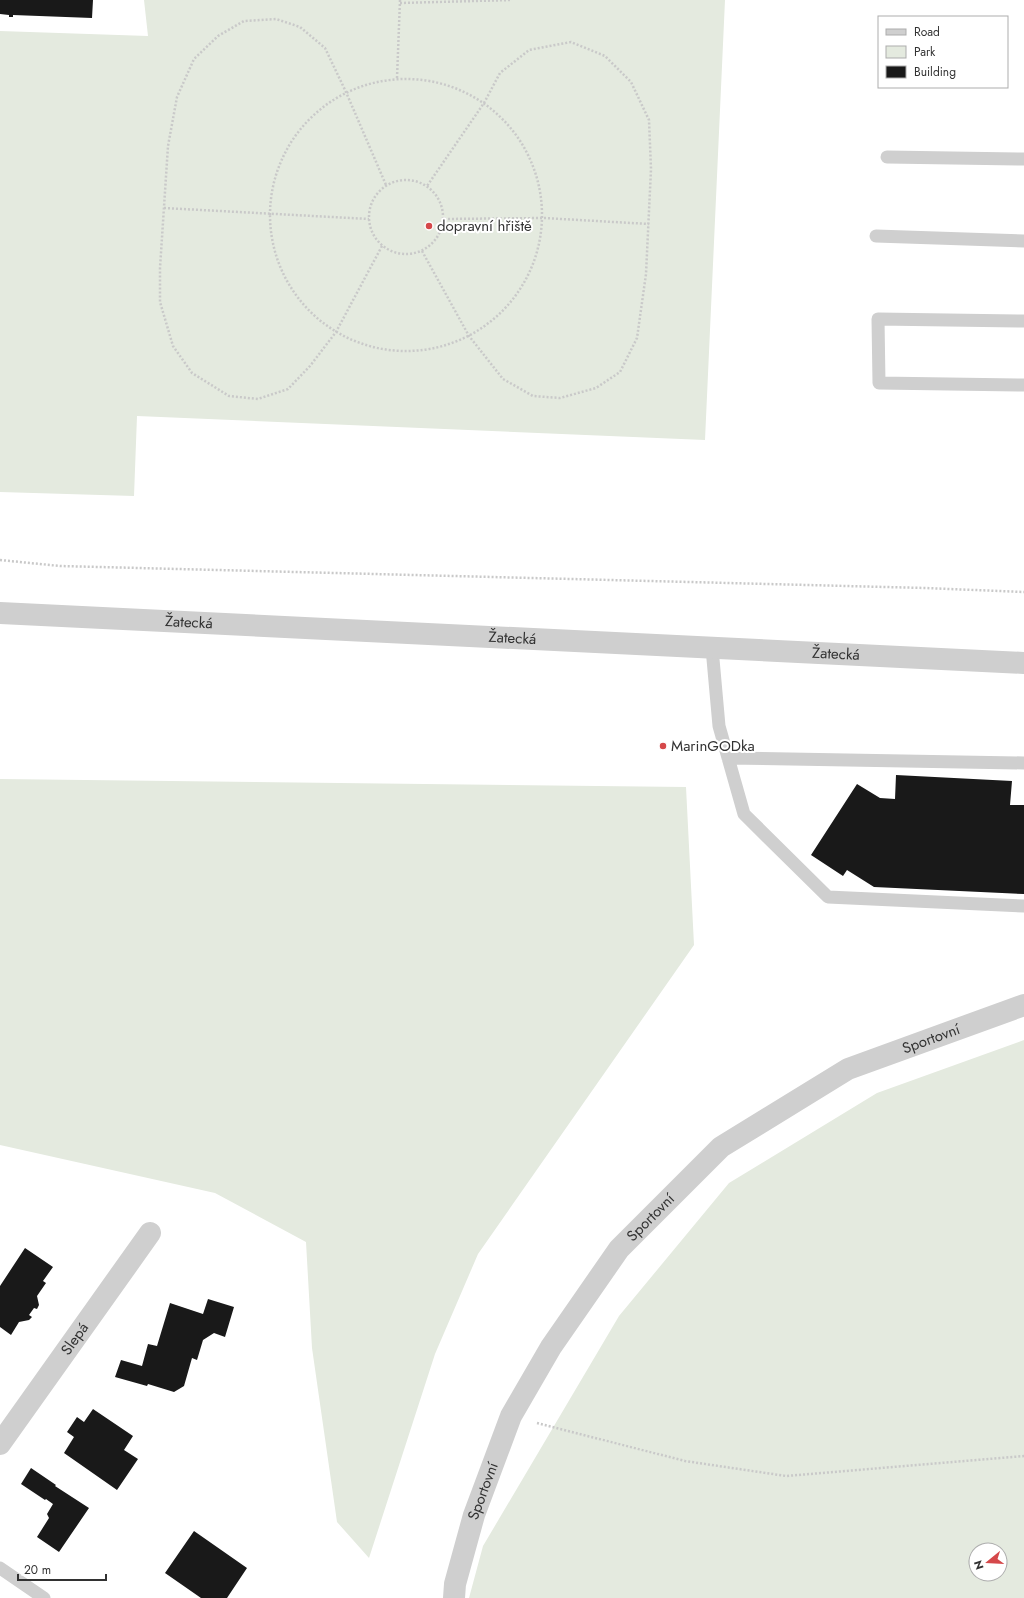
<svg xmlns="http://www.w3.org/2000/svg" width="1024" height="1598" font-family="Jost,sans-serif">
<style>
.green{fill:#e4eadf;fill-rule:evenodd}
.building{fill:#191919}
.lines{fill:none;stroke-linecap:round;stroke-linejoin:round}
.path{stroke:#c9c9c9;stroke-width:2.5;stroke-dasharray:2 2;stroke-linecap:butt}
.service{stroke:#cfcfcf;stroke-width:13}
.minor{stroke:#cfcfcf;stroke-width:22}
.tertiary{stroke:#cfcfcf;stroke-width:22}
.poi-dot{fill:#d5484a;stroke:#fff;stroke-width:1.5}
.labels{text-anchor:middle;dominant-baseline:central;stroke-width:4;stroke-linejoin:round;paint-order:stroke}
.poi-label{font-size:15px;fill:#323232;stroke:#fff;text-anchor:start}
.street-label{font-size:15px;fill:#323232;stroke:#fff}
</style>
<rect width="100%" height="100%" fill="#fff"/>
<path class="green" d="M144,0H725L705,440L137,416L134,496L0,492V31L148,36Z
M0,779L686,787L694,945L478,1254L435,1354L369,1558L337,1522L312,1348L306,1242L215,1193L0,1145Z
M1024,1040V1598H469L483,1546L619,1316L729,1183L877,1093ZM976,1550H1000V1574H976Z"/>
<path class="building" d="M0,0H93L92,18L13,15V17H9V15L0,14Z
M896,775L1012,781L1010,805H1024V894L874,887L847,870L843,876L811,855L857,784L880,798L895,799Z
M25,1248L53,1267L43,1281L46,1283L37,1296L39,1305L37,1309L34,1308L29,1315L32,1317L29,1320L19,1322L11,1335L0,1327V1286Z
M208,1299L234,1307L225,1337L214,1333L203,1340L197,1360L192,1358L184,1386L174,1392L148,1384L147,1386L115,1377L121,1360L142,1366L148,1344L157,1346L170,1303L203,1314Z
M93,1409L133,1436L124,1450L138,1459L117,1490L64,1453L74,1437L67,1432L77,1417L84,1422Z
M31,1468L56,1485L55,1486L89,1508L59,1552L37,1537L49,1518L47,1514L53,1504L46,1499L45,1500L21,1484Z
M194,1531L247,1568L227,1598H201L165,1573Z"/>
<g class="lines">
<path class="path" d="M400,3L512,0
M397,78L400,0
M270 215a136 136 0 1 1 272 0a136 136 0 1 1-272 0Z
M369 217a37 37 0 1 1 74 0a37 37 0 1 1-74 0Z
M164,208L369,219
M444,219L544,218L649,224
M382,246L336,332L310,366L288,389L258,399L229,396L192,373L173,346L160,302V268L168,146L177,97L194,59L218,36L244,21L276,19L300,27L325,48L346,92L386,185
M422,251L469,336L503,379L533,396L560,398L596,388L620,372L637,338L646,274L651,169L649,120L631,82L605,56L571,42L529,50L500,73L484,103L427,186
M0,560L60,566L925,588L1024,592
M537,1423L685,1461L786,1476L1024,1456"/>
<path class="service" d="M887,157L1024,159
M876,236L1024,241
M1024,321L878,319L879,383L1024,385
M712,648L719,726L744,814L828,897L1024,906
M728,758L1024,763
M0,1568L44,1598"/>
<g class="minor">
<path id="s1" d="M0,1444L150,1233"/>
<path id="s2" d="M454,1598L455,1584L474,1515L511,1416L551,1347L619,1249L721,1147L848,1069L1024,1005"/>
</g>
<path class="tertiary" id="s3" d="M0,613L1024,663"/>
</g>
<g class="poi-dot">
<circle cx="429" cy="226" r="4"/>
<circle cx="663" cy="746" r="4"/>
</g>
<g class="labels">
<g class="poi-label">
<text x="437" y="226">dopravní hřiště</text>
<text x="671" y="746">MarinGODka</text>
</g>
<g class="street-label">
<text stroke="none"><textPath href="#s3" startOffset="189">Žatecká</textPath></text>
<text stroke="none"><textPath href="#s3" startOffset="513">Žatecká</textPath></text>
<text stroke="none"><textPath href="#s3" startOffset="837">Žatecká</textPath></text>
<text stroke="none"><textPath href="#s2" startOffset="772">Sportovní</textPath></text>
<text stroke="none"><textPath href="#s2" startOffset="435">Sportovní</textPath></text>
<text stroke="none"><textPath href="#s1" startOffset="129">Slepá</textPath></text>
<text stroke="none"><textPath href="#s2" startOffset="111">Sportovní</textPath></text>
</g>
</g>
<rect x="878" y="16" width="130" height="72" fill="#ffffff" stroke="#adadad"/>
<rect x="886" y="29" width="20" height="6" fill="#cfcfcf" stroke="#adadad"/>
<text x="914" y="36" font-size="12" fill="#323232">Road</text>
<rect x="886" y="46" width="20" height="12" fill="#e4eadf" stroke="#adadad"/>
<text x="914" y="56" font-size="12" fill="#323232">Park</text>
<rect x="886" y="66" width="20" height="12" fill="#191919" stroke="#adadad"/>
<text x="914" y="76" font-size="12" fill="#323232">Building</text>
<g transform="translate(988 1562) rotate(252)"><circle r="19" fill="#ffffff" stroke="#adadad"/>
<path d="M0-3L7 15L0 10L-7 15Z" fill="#d5484a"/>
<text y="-6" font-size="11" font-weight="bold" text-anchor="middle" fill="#323232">N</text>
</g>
<path d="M18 1574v6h88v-6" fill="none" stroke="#323232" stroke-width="2"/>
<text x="24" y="1574" font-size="12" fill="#323232" stroke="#ffffff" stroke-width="3" paint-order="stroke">20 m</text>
</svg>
